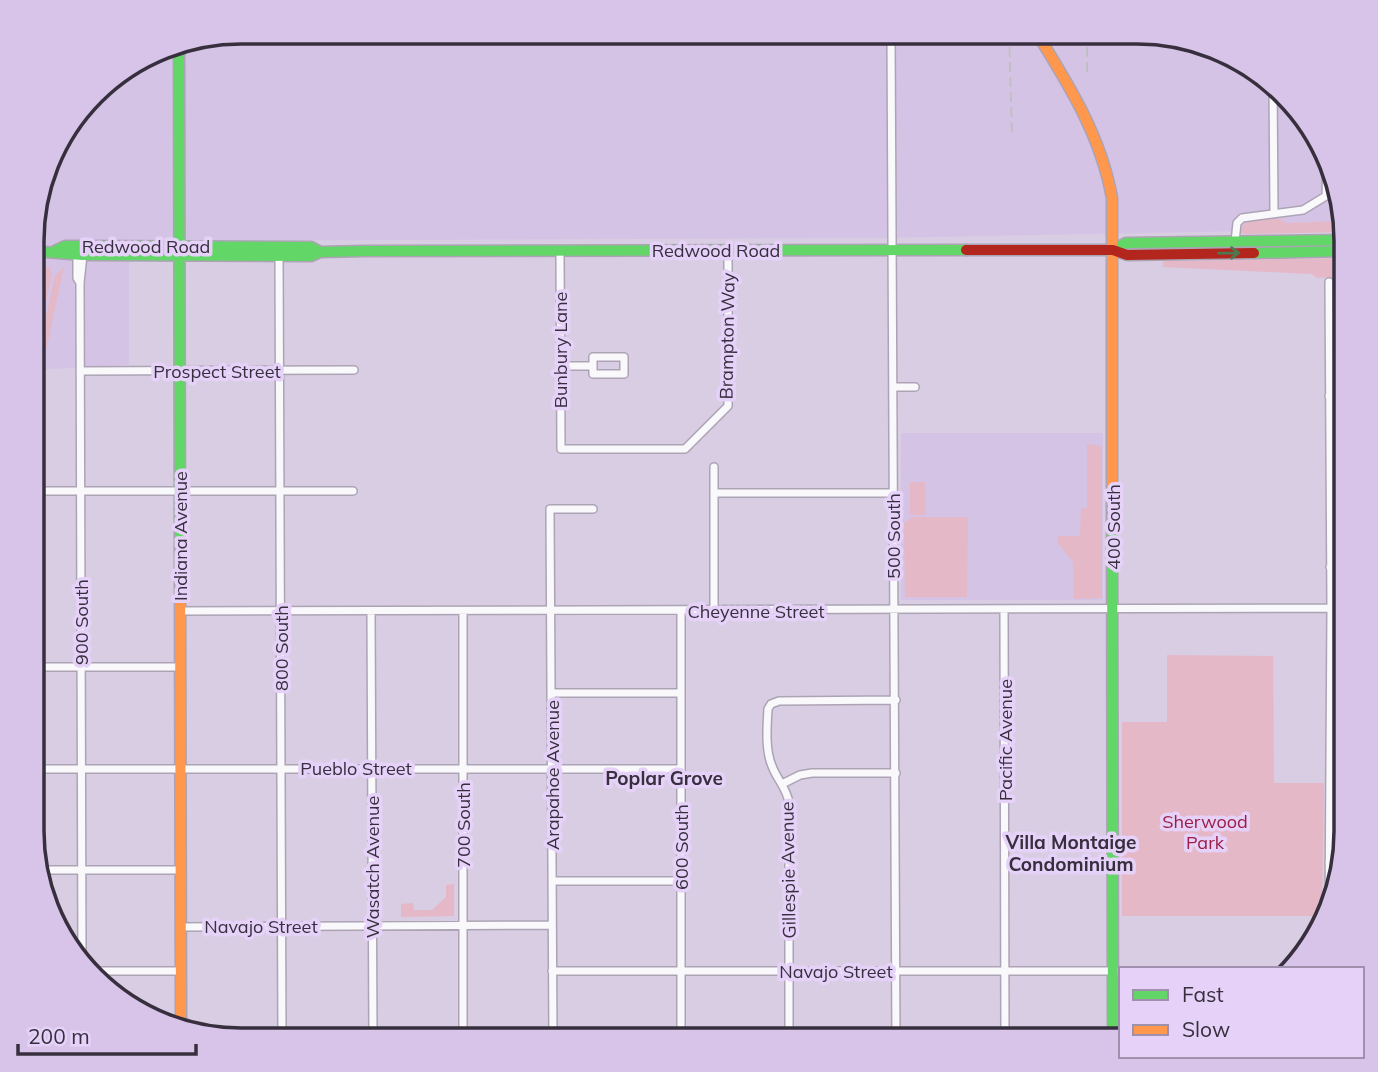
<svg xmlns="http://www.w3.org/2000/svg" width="1378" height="1072" font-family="Mulish,sans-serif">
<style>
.built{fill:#d5c3e5}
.green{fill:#e4b8c7}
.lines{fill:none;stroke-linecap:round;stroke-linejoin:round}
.street-casing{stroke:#aca4b4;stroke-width:10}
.fast-casing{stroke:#aca4b4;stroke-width:13}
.slow-casing{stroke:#aca4b4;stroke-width:13}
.jam-casing{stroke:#aca4b4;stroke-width:13}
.street{stroke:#f9f8fb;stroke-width:7}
.fast{stroke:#63d668;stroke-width:10}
.slow{stroke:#ff974d;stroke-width:10}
.jam{stroke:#b3261e;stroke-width:10}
.rail{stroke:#c2bfc4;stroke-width:2;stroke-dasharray:10 5;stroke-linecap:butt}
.oneway{stroke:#4b7a51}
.labels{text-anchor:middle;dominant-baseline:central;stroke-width:7;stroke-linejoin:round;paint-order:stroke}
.street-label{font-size:18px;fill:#372f3e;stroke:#e6d1f8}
.park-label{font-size:18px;fill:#9c1d44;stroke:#e6d1f8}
.neighbourhood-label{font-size:19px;font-weight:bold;fill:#372f3e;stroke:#e6d1f8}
.rim{fill:none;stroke:#372f3e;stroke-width:3.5}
</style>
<rect width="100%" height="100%" fill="#d8cde2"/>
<path class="built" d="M241,32H1151L1217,47L1276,84L1325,149L1344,229L883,238L129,241V365L33,370V213L59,136L103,83L173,43Z
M901,433H1103V600H901Z"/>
<path class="green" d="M1281,219L1286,223L1342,221L1345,232L1244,234L1240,232C1244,215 1267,219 1281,219Z
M1346,258V276L1318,278L1311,274L1163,267V261Z
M42,264L49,267L52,274L33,361V270H41Z
M64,267L33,411V372L55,276Z
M1087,444L1101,446L1102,450V598L1074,599L1073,562L1057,542L1058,536H1080L1081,508H1087Z
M910,482H925V515H910Z
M913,517H968L967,597H905L904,523Z
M1167,655L1273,656L1274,783H1324L1322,916H1122V722H1167Z
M454,884V916L401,917V904L413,903L414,910H432L446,897V885Z"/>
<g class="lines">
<defs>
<path id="street" d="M891,32L896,1040
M1273,82L1274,213
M1235,242L1237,223L1242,218L1303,210L1326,196L1327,155
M560,251L561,449H685L728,406V250
M77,255V278L80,283
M279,255L282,1040
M1329,282L1331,608L1329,914
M1329,316H1346
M560,366H593V357H624V374H593V366
M80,371L354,370
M893,387H915
M1329,396H1346
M714,467V611
M1330,478H1346
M33,491H353
M714,493H893
M1330,567H1346
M1004,609L1005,1040
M180,611L1331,608
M371,611L373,1040
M463,611V1040
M681,611V1040
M1331,660H1346
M32,667H180
M552,693H681
M1331,761H1346
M32,769H681
M782,784L800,775L812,773H896
M1329,863L1342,862
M39,870H181
M552,881H681
M181,927L552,925
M82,961L80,283L83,255
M89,971H181
M552,971H1121
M553,1040L550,509H593
M789,1040V803C787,788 777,780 772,766C765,750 767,726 768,709L771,704L779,701L896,700"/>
<path id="fast" d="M179,42L180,576
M1113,250L1126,243L1346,240
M33,251L83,255L311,256L320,252L364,251L966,250
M55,251L65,246L311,247L320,252
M1254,253L1346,251
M1112,498L1113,1040"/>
<path id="slow" d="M1036,32C1069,85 1101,136 1112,198V498
M180,576L181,1029"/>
<path id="jam" d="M966,250H1113L1127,255L1254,253"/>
</defs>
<use href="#street" class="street-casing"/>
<use href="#fast" class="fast-casing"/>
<use href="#slow" class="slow-casing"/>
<use href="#jam" class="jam-casing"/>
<use href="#street" class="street"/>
<use href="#fast" class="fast"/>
<use href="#slow" class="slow"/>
<use href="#jam" class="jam"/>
<path class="rail" d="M1009,32L1012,135
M1087,32V76"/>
</g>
<defs><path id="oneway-shaft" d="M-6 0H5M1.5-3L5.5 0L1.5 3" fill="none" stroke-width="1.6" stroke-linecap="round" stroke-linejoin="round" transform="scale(1.75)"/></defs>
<use class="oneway" href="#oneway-shaft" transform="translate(1229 253) rotate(-1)"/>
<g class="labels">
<g class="street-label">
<text x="146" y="246">Redwood Road</text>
<text x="716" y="250">Redwood Road</text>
<text transform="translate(727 336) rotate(-89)">Brampton Way</text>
<text transform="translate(560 350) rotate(-90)">Bunbury Lane</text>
<text x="217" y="371">Prospect Street</text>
<text transform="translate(1113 527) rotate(-90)">400 South</text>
<text transform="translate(180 536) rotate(-90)">Indiana Avenue</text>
<text transform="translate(893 536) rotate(-90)">500 South</text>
<text x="756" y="611">Cheyenne Street</text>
<text transform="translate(81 622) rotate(-90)">900 South</text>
<text transform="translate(281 648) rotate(-90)">800 South</text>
<text transform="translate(1005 740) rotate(-90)">Pacific Avenue</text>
<text x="356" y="768">Pueblo Street</text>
<text transform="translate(552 775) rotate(-90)">Arapahoe Avenue</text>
<text transform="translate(463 825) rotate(-90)">700 South</text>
<text transform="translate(681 847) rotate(-90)">600 South</text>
<text transform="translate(372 867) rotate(-90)">Wasatch Avenue</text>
<text transform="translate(788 870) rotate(-91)">Gillespie Avenue</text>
<text x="261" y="926">Navajo Street</text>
<text x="836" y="971">Navajo Street</text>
</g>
<g class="park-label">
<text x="1205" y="821">Sherwood<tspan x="1205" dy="21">Park</tspan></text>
</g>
<g class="neighbourhood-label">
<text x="664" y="778">Poplar Grove</text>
<text x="1071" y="842">Villa Montaige<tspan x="1071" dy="22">Condominium</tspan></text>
</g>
</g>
<path d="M0 0H1378V1072H0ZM241 44H1137A197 197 0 0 1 1334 241V831A197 197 0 0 1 1137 1028H241A197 197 0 0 1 44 831V241A197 197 0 0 1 241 44Z" fill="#d8c4e9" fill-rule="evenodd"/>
<path class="rim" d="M241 44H1137A197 197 0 0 1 1334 241V831A197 197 0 0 1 1137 1028H241A197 197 0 0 1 44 831V241A197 197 0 0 1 241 44Z"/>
<rect x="1119" y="967" width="245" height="91" fill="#e6d1f8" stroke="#a090ae" stroke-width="2"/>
<rect x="1133" y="990" width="35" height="10" fill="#63d668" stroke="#a090ae" stroke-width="2"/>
<text x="1182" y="1002" font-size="21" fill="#372f3e">Fast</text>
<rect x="1133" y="1025" width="35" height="10" fill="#ff974d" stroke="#a090ae" stroke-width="2"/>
<text x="1182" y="1037" font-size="21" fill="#372f3e">Slow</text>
<path d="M18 1044v10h178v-10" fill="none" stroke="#372f3e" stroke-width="3.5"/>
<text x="28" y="1044" font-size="21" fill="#372f3e" stroke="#e6d1f8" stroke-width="5" paint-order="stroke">200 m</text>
</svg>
